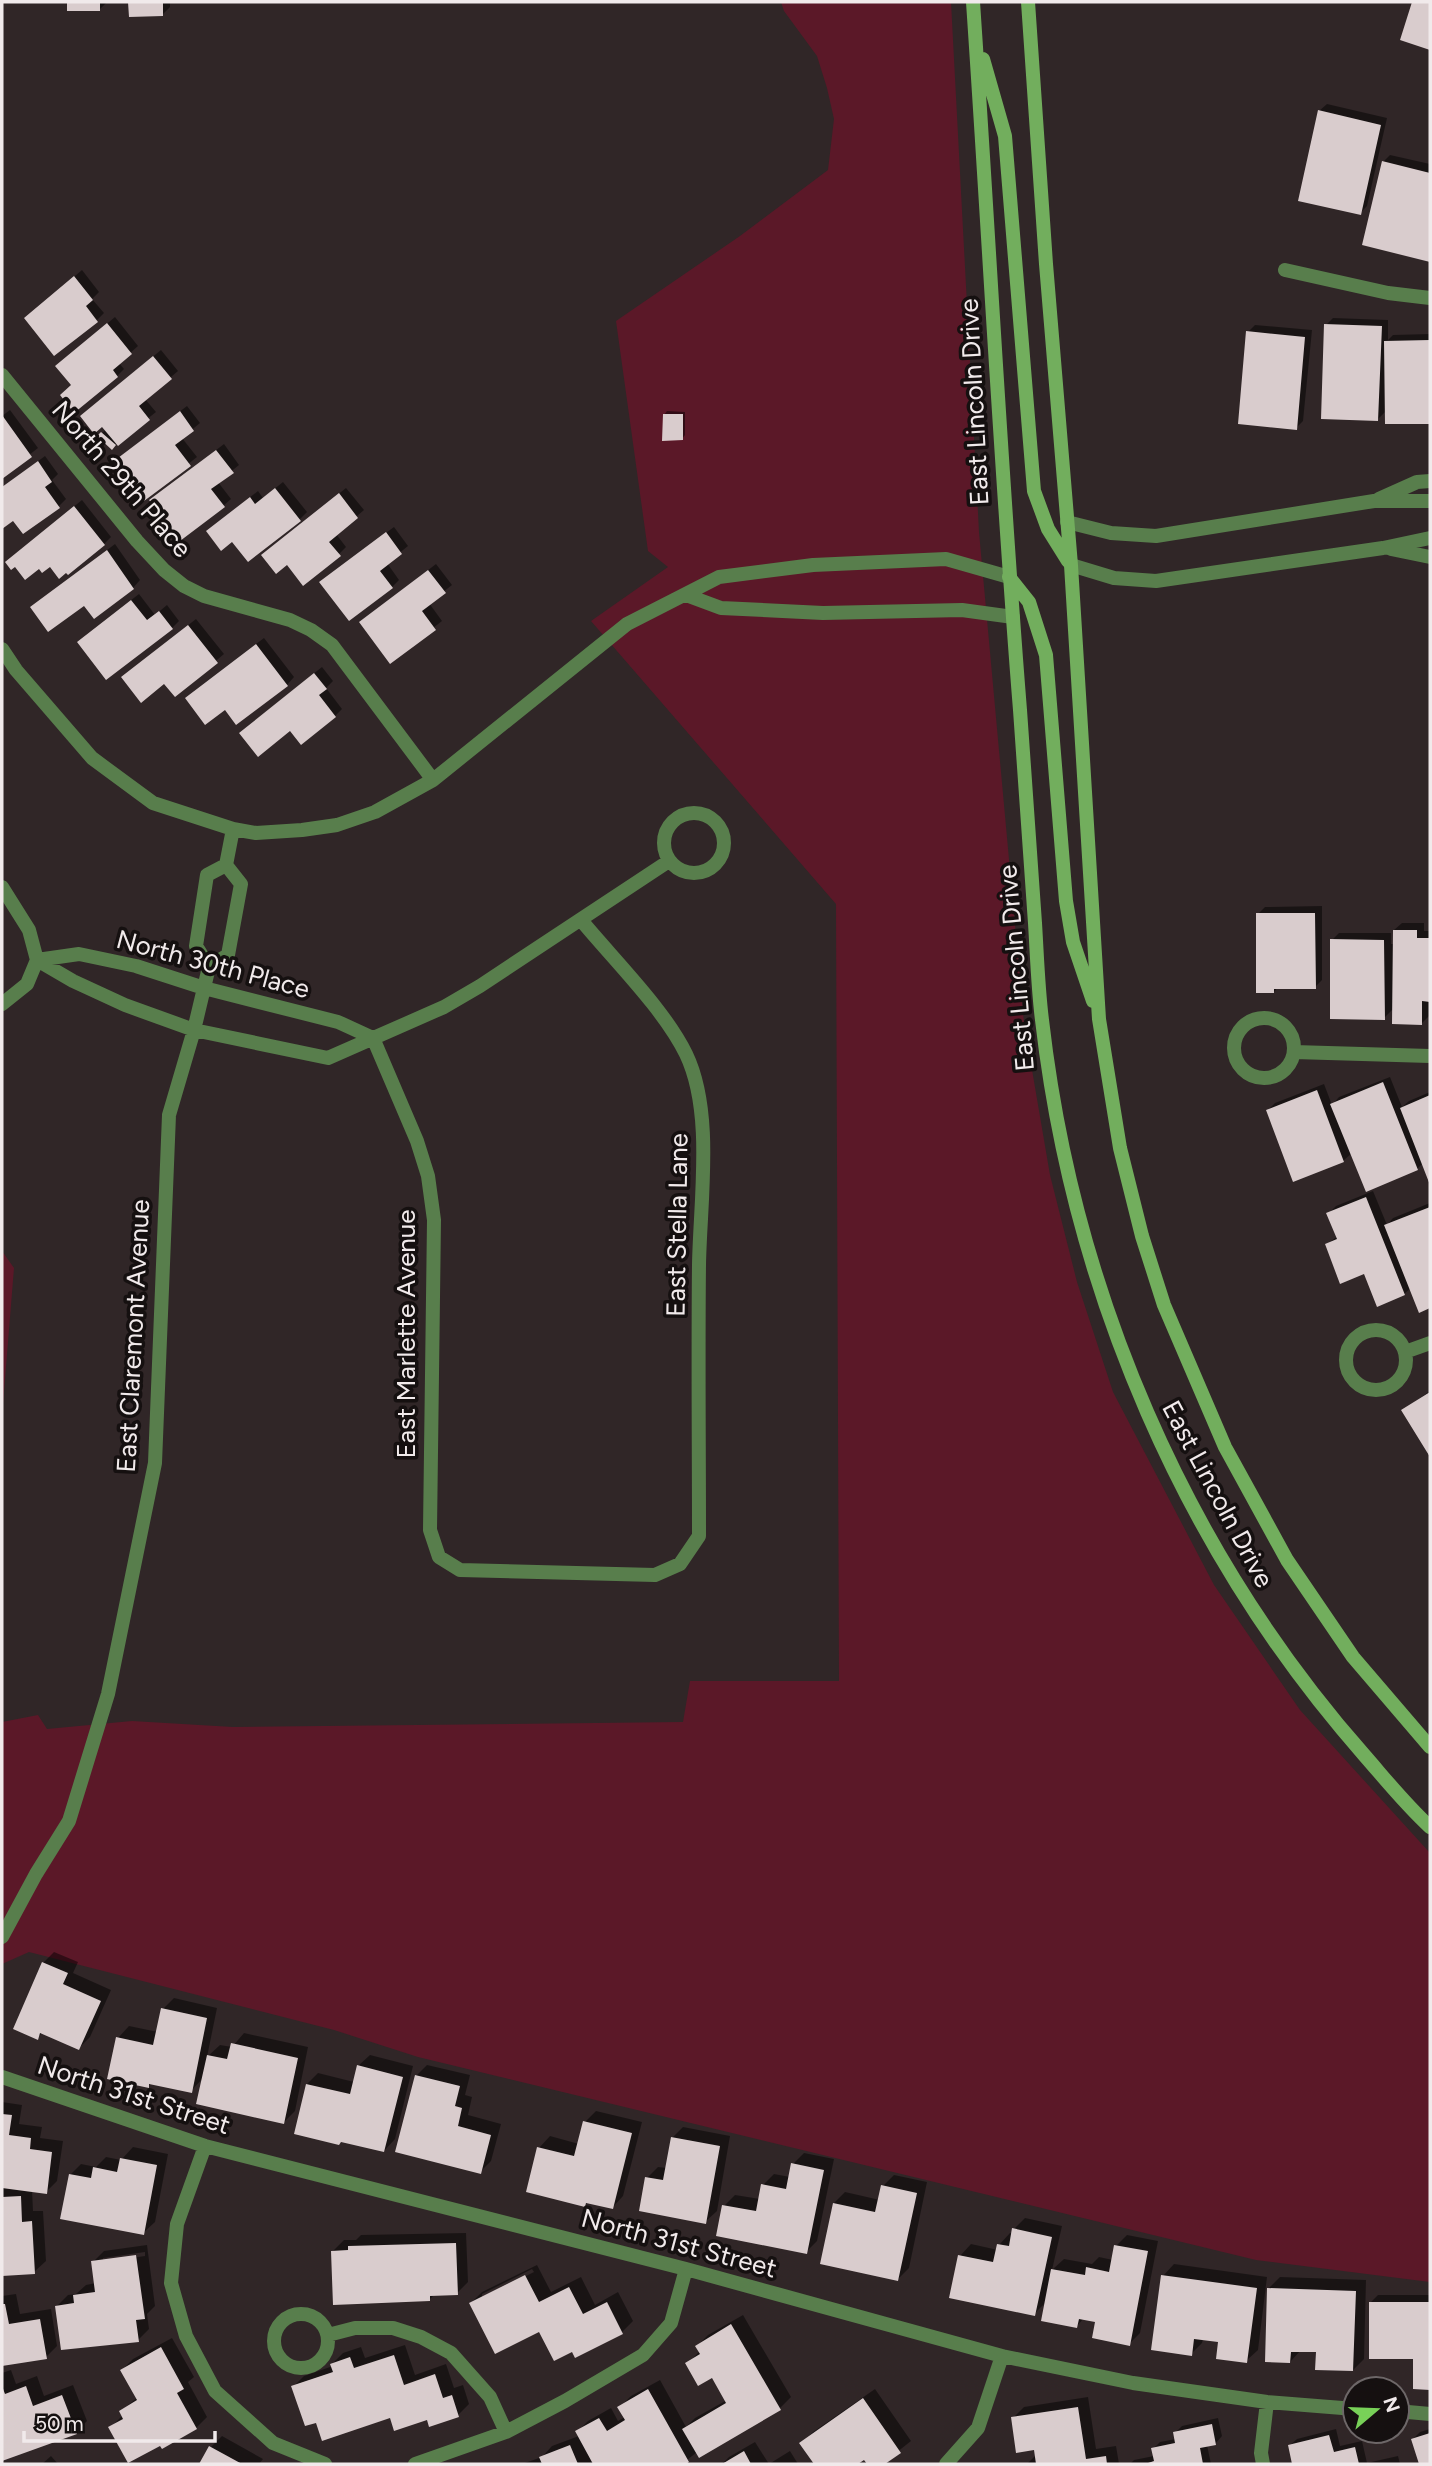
<svg xmlns="http://www.w3.org/2000/svg" width="1432" height="2466" font-family="Figtree,sans-serif">
<style>
.green{fill:#5b1828}
.shadow{fill:#0007;fill-rule:evenodd}
.building{fill:#d9cccd}
.lines{fill:none;stroke-linecap:round;stroke-linejoin:round}
.minor{stroke:#587e4c;stroke-width:14}
.secondary{stroke:#72ae5d;stroke-width:14}
.labels{text-anchor:middle;dominant-baseline:central;stroke-width:7;stroke-linejoin:round;paint-order:stroke}
.street-label{font-size:26px;fill:#f1eaeb;stroke:#151010}
</style>
<rect width="100%" height="100%" fill="#302627"/>
<path class="green" d="M781,2H951L979,532L1024,1023L1050,1175L1077,1282L1113,1392L1214,1585L1300,1710L1430,1853V2282L1256,2260L418,2057L334,2030L29,1952L2,1964V1722L38,1715L47,1729L132,1721L233,1727L683,1722L690,1681H839L836,904L591,621L668,567L648,551L616,321L740,236L828,170L834,119L827,88L817,56L784,11Z
M2,1251L14,1268L2,1416Z"/>
<path class="shadow" d="M69,2H107L100,9H69Z
M130,2H170V7L163,14L130,15Z
M1327,104L1387,118L1367,206L1360,213L1319,111Z
M1390,155L1430,164V260L1364,244L1383,162Z
M82,270L99,292L92,299L104,313L97,320L34,311Z
M115,317L138,346L119,363L124,369L117,376L73,385L65,359Z
M1333,318L1388,320V340L1393,335L1430,334V422H1387V410L1378,419L1326,325Z
M1255,325L1312,330L1303,421L1296,428L1248,332Z
M161,350L178,371L145,399L156,412L112,447L100,436L106,429L89,409Z
M187,406L200,423L182,438L197,457L145,498L124,454Z
M10,410L38,448L2,476V416Z
M667,411L685,412V435L682,439L664,415Z
M224,444L239,465L218,482L231,499L223,506L151,500Z
M45,456L58,474L52,480L66,499L59,506L13,518L2,527V488Z
M283,482L307,512L300,519L232,540L216,524L258,491L263,498Z
M346,488L364,510L336,534L346,547L339,554L287,563L270,549Z
M82,500L111,537L104,544L39,566L14,555Z
M394,527L408,546L387,563L399,580L392,587L329,575Z
M115,544L140,580L133,588L94,616L85,604L32,607Z
M436,564L452,585L429,603L442,621L390,662L361,622Z
M139,594L155,615L167,605L179,621L172,628L86,635Z
M196,619L224,654L175,695L165,682L131,670Z
M264,638L294,677L287,685L225,708L194,691Z
M322,667L333,681L326,688L342,709L335,716L302,742L291,728L248,726Z
M1322,906V980L1315,987H1278L1274,992L1258,914L1265,907Z
M1402,923H1424V931H1430L1429,1016L1422,1023L1394,1008L1384,1018L1332,940L1339,933H1391V944H1394V930Z
M1390,1077L1402,1107L1409,1101L1430,1092V1180L1423,1163L1417,1169L1352,1153L1343,1161L1268,1110L1275,1103L1324,1084L1332,1105L1339,1097Z
M1373,1191L1387,1225L1393,1218L1430,1203V1307L1420,1311L1411,1288L1404,1294L1365,1272L1327,1244L1338,1236L1329,1213L1336,1206Z
M1430,1391V1454L1403,1410Z
M54,1952L78,1962L73,1973L111,1990L90,2037L79,2048L43,2032L37,2038L43,1963Z
M174,1998L217,2008L207,2057L220,2045L232,2047L244,2033L308,2047L295,2111L284,2122L203,2078L191,2091L152,2083L148,2086L118,2038L129,2026L158,2032L163,2009Z
M370,2055L413,2066L395,2139L384,2151L307,2084L318,2073L354,2082L358,2066Z
M427,2065L470,2075L465,2095L472,2097L468,2115L501,2124L491,2161L480,2172L416,2076Z
M2,2102L22,2105L19,2124L42,2127L40,2138L63,2141L57,2181L46,2192L32,2190L33,2211H43L46,2261L34,2272L2,2274Z
M596,2111L642,2122L623,2196L612,2208L588,2202L585,2205L539,2148L550,2136L579,2144L585,2122Z
M683,2127L730,2136L717,2211L705,2222L647,2178L658,2167L667,2168L672,2138Z
M133,2147L168,2154L155,2222L143,2233L70,2175L81,2164L96,2167L106,2157L121,2160Z
M804,2153L834,2159L817,2241L806,2252L724,2206L735,2195L760,2199L763,2185L774,2174L790,2177L793,2164Z
M894,2175L927,2182L909,2268L898,2279L834,2203L845,2192L880,2200L883,2186Z
M1025,2218L1062,2226L1052,2270L1064,2259L1092,2264L1099,2257L1113,2260L1116,2246L1127,2235L1158,2241L1140,2333L1129,2344L1097,2321L1084,2318L1077,2326L1046,2302L1034,2314L960,2256L971,2244L998,2250L999,2245L1010,2233L1013,2234L1014,2229Z
M466,2233L468,2282L457,2293L435,2294L429,2300L333,2251L344,2240H356L361,2235Z
M147,2245L155,2306L147,2314L149,2329L138,2340L56,2307L68,2295L76,2294L86,2285L96,2283L93,2262L104,2251ZM145,2252V2256L103,2262V2258Z
M1174,2264L1267,2277L1258,2350L1246,2361L1220,2341L1203,2339L1202,2343L1191,2354L1163,2276Z
M537,2265L551,2292L581,2277L595,2305L618,2292L633,2321L622,2332L572,2349L540,2329L471,2303L482,2292ZM532,2269L534,2272L482,2298V2294Z
M1280,2277L1366,2280L1364,2359L1353,2370L1318,2351L1301,2350L1290,2362L1269,2288Z
M16,2294L20,2314L51,2309L57,2346L46,2357L2,2365V2296Z
M1378,2295H1430V2388H1414V2357L1371,2302Z
M743,2315L791,2397L780,2408L700,2455L697,2452L682,2464H522L542,2457L552,2446L579,2436L577,2432L588,2421L611,2408L618,2421L625,2417L620,2407L631,2396L660,2380L686,2427L695,2418L727,2400L712,2375L687,2364L700,2351L697,2346L708,2335Z
M172,2338L194,2377L188,2382L207,2417L196,2428L111,2427L122,2416L121,2411L138,2397L122,2370L133,2359Z
M405,2345L415,2375L446,2364L454,2388L463,2385L469,2404L458,2415L317,2420L293,2387L304,2376L333,2366L332,2364L343,2353L361,2347L365,2358Z
M11,2370L16,2384L37,2376L44,2396L73,2385L87,2421L76,2432L2,2460V2373Z
M875,2389L911,2441L882,2464H869L865,2458L855,2464H813L816,2463L802,2443L813,2432Z
M1088,2397L1096,2449L1116,2446L1119,2464H1027L1036,2455L1035,2448L1013,2418L1024,2407Z
M1218,2418L1222,2436L1215,2444L1207,2445L1211,2464H1130L1134,2460L1154,2456L1153,2449L1160,2442L1176,2439L1175,2433L1182,2426Z
M1336,2429L1340,2446L1362,2441L1367,2463L1398,2456L1400,2464H1294L1289,2446L1297,2439Z
M1430,2429V2464H1421L1413,2439L1420,2432Z
M222,2436L263,2459L259,2464H201L211,2447Z
M755,2442L769,2464L790,2451L798,2464H722L729,2457Z
M51,2456L58,2464H42Z"/>
<path class="building" d="M67,2H100V11H67Z
M128,2H163V16L129,17Z
M1412,2H1430V50L1400,40Z
M1318,110L1381,125L1361,215L1298,201Z
M1382,161L1430,173V262L1362,245Z
M74,276L93,300L86,306L98,322L54,356L24,318Z
M107,323L132,354L113,370L118,377L74,413L60,395L71,385L55,366Z
M1324,324L1382,326L1378,421L1321,419Z
M1246,331L1305,337L1297,430L1238,424Z
M1430,340V424H1385L1384,341Z
M153,356L172,379L139,406L150,420L118,446L102,427L94,434L80,416Z
M180,411L194,431L175,445L191,466L144,501L114,461Z
M663,414H683V440L662,441Z
M2,415L32,457L2,479Z
M101,432L116,445L112,450L97,436Z
M216,450L234,473L211,489L225,507L180,541L149,500Z
M38,461L52,482L45,487L60,508L23,534L13,521L2,529V487Z
M275,488L301,521L248,562L232,542L221,551L206,531L250,497L255,504Z
M339,493L358,518L329,542L341,556L303,586L287,565L276,574L261,555Z
M74,506L105,545L68,575L66,573L59,579L50,567L42,573L39,569L25,580L15,567L11,570L5,562Z
M386,532L402,554L380,571L393,588L349,621L319,582Z
M107,550L134,589L94,619L84,606L48,632L30,607Z
M428,570L446,593L422,611L436,630L390,664L359,622Z
M131,600L147,620L159,611L173,629L106,680L77,642Z
M188,625L218,663L175,697L164,684L141,703L121,677Z
M256,644L288,686L236,725L225,710L205,725L185,698Z
M314,673L327,689L319,695L336,717L301,745L290,731L258,757L239,733Z
M1256,913H1315L1316,989H1274V993H1256Z
M1393,930H1417V938H1430V1002L1422,1001V1025L1392,1024Z
M1330,939L1384,940L1385,1020L1330,1019Z
M1383,1082L1418,1170L1366,1192L1330,1104Z
M1317,1090L1344,1162L1293,1182L1266,1110Z
M1430,1095V1185L1400,1108Z
M1366,1197L1405,1295L1377,1307L1364,1274L1340,1284L1325,1244L1337,1239L1326,1213Z
M1430,1207V1308L1419,1313L1384,1225Z
M1430,1392V1457L1401,1410Z
M42,1962L68,1973L63,1984L101,2001L79,2050L40,2033L38,2040L13,2029Z
M161,2008L207,2018L192,2093L149,2084V2088L107,2079L116,2037L153,2045Z
M231,2043L298,2058L284,2124L196,2104L207,2055L227,2059Z
M357,2065L403,2077L384,2152L341,2142L339,2145L294,2134L306,2084L350,2094Z
M415,2075L460,2086L455,2106L462,2108L458,2126L491,2135L481,2174L395,2152Z
M2,2114L12,2115L9,2135L31,2138L30,2149L52,2152L47,2194L2,2188Z
M583,2121L632,2133L613,2209L586,2203L585,2207L526,2192L537,2147L574,2156Z
M671,2137L720,2146L706,2224L639,2211L645,2177L663,2180Z
M120,2158L157,2165L144,2235L60,2219L69,2174L91,2178L93,2167L117,2172Z
M791,2163L824,2170L807,2254L716,2236L722,2205L756,2211L761,2184L786,2189Z
M881,2185L917,2193L898,2281L820,2264L833,2203L875,2212Z
M21,2196L22,2222L32,2221L35,2274L2,2276V2197Z
M1012,2228L1052,2237L1035,2316L949,2298L958,2255L993,2262L997,2244L1009,2246Z
M456,2243L458,2295L430,2296V2301L333,2305L331,2251L348,2250V2246Z
M1114,2245L1148,2251L1130,2346L1092,2338L1095,2322L1079,2319L1077,2328L1041,2321L1051,2269L1085,2275L1086,2267L1109,2272Z
M136,2255L145,2319L136,2320L139,2342L61,2350L55,2306L74,2303L73,2295L95,2292L91,2261Z
M525,2275L539,2302L569,2287L583,2314L607,2302L623,2334L575,2358L572,2352L554,2361L539,2332L495,2354L469,2303Z
M1161,2275L1257,2288L1247,2363L1216,2359L1218,2342L1194,2339L1192,2356L1151,2350Z
M1267,2288L1356,2291L1353,2371L1315,2370L1316,2352H1291L1290,2363L1265,2362Z
M1369,2302H1430V2390L1413,2389V2359H1369Z
M2,2304H5L9,2324L40,2319L47,2359L2,2366Z
M731,2324L781,2410L699,2458L682,2429L726,2403L712,2378L698,2386L685,2363L700,2354L695,2346Z
M161,2347L184,2389L177,2393L197,2429L162,2449L160,2446L128,2463L108,2427L123,2419L119,2411L137,2400L120,2370Z
M394,2355L404,2385L435,2374L443,2398L452,2395L459,2417L429,2427L427,2420L394,2431L390,2418L322,2441L316,2423L305,2426L291,2386L333,2372L330,2364L350,2357L354,2368Z
M2,2386L5,2394L26,2386L33,2406L62,2395L77,2434L2,2461Z
M648,2389L689,2462L686,2464H593L575,2431L599,2418L607,2431L625,2420L617,2407Z
M863,2398L901,2453L885,2464H867L864,2460L858,2464H814L799,2443Z
M1078,2407L1086,2459L1106,2456L1107,2464H1036L1034,2450L1016,2453L1011,2417Z
M1212,2424L1216,2445L1200,2448L1203,2464H1145L1154,2461L1151,2448L1175,2443L1173,2432Z
M1430,2433V2464H1419L1411,2439Z
M1329,2435L1334,2452L1355,2447L1359,2464H1292L1288,2445Z
M570,2445L578,2464H542L539,2457Z
M209,2446L242,2464H199Z
M744,2451L751,2464H722Z"/>
<g class="lines">
<path class="minor" d="M1285,270L1388,293L1430,298
M2,375L137,541L164,570L184,586L204,596L290,620L311,630L332,645L433,780
M1379,499L1417,482L1430,481
M1067,522L1111,533L1156,536L1374,501H1430
M1391,549L1430,557
M1071,565L1114,578L1156,581L1383,548L1430,538
M686,595L721,608L823,613L962,610L1013,617
M2,649L16,670L92,758L153,803L233,829L256,833L302,830L337,825L375,812L433,780L627,624L719,577L813,565L946,559L1009,577
M664 843a30 30 0 1 1 60 0a30 30 0 1 1-60 0Z
M2,887L29,930L37,960L73,981L125,1005L194,1030L328,1058L444,1007L480,986L669,861
M37,960L79,954L136,966L204,988L338,1022L373,1038
M209,967L196,946L207,875L226,865
M2,1004L27,984L37,960
M1234 1048a30 30 0 1 1 60 0a30 30 0 1 1-60 0Z
M373,1038L417,1141L428,1176L434,1220L430,1530L439,1557L460,1570L655,1575L680,1564L699,1536C699,1446 698,1355 699,1265C700,1201 714,1112 686,1054C664,1009 614,960 581,920
M1294,1052L1430,1056
M1346 1360a30 30 0 1 1 60 0a30 30 0 1 1-60 0Z
M1405,1352L1430,1343
M2,1937L36,1874L69,1821L108,1694L155,1463L169,1115L194,1030L209,967L228,955L241,884L226,865L233,829
M2,2077L205,2146L686,2269L1002,2356L1133,2383L1267,2402L1355,2409
M205,2146L177,2224L171,2283L186,2336L215,2391L273,2443L325,2464
M274 2341a27 27 0 1 1 54 0a27 27 0 1 1-54 0Z
M328,2335L355,2328H393L421,2337L451,2353L490,2397L506,2432
M1397,2411L1430,2414
M415,2464L506,2432L565,2401L643,2355L671,2323L686,2269
M946,2464L978,2428L1002,2356
M1263,2464L1261,2453L1267,2402"/>
<path class="secondary" d="M973,2C989,238 1001,474 1020,710C1025,781 1030,852 1035,923C1037,955 1038,988 1042,1020C1073,1290 1184,1551 1365,1756C1386,1780 1406,1805 1430,1827
M1028,2L1046,264L1071,565L1099,1019L1120,1148L1142,1236L1164,1305L1225,1447L1287,1560L1353,1657L1430,1747
M983,59L1005,136L1034,491L1048,529L1068,561
M1009,577L1029,602L1046,655L1066,901L1073,942L1093,1001"/>
</g>
<g class="labels">
<g class="street-label">
<text transform="translate(974 402) rotate(-93)">East Lincoln Drive</text>
<text transform="translate(122 479) rotate(49)">North 29th Place</text>
<text transform="translate(213 964) rotate(15)">North 30th Place</text>
<text transform="translate(1016 968) rotate(-95)">East Lincoln Drive</text>
<text transform="translate(677 1225) rotate(-89)">East Stella Lane</text>
<text transform="translate(406 1334) rotate(-90)">East Marlette Avenue</text>
<text transform="translate(133 1336) rotate(-87)">East Claremont Avenue</text>
<text transform="translate(1218 1494) rotate(62)">East Lincoln Drive</text>
<text transform="translate(134 2095) rotate(18)">North 31st Street</text>
<text transform="translate(679 2243) rotate(15)">North 31st Street</text>
</g>
</g>
<rect width="1432" height="2466" fill="none" stroke="#f1eaeb" stroke-width="7"/>
<g transform="translate(1376 2410) rotate(71)"><circle r="33" fill="#151010" stroke="#6d6768" stroke-width="2"/>
<path d="M0-5L12 26L0 18L-12 26Z" fill="#78d158"/>
<text y="-10" font-size="19" font-weight="bold" text-anchor="middle" fill="#f1eaeb">N</text>
</g>
<path d="M24 2431v10h191v-10" fill="none" stroke="#f1eaeb" stroke-width="3.5"/>
<text x="35" y="2431" font-size="21" fill="#f1eaeb" stroke="#151010" stroke-width="5" paint-order="stroke">50 m</text>
</svg>
